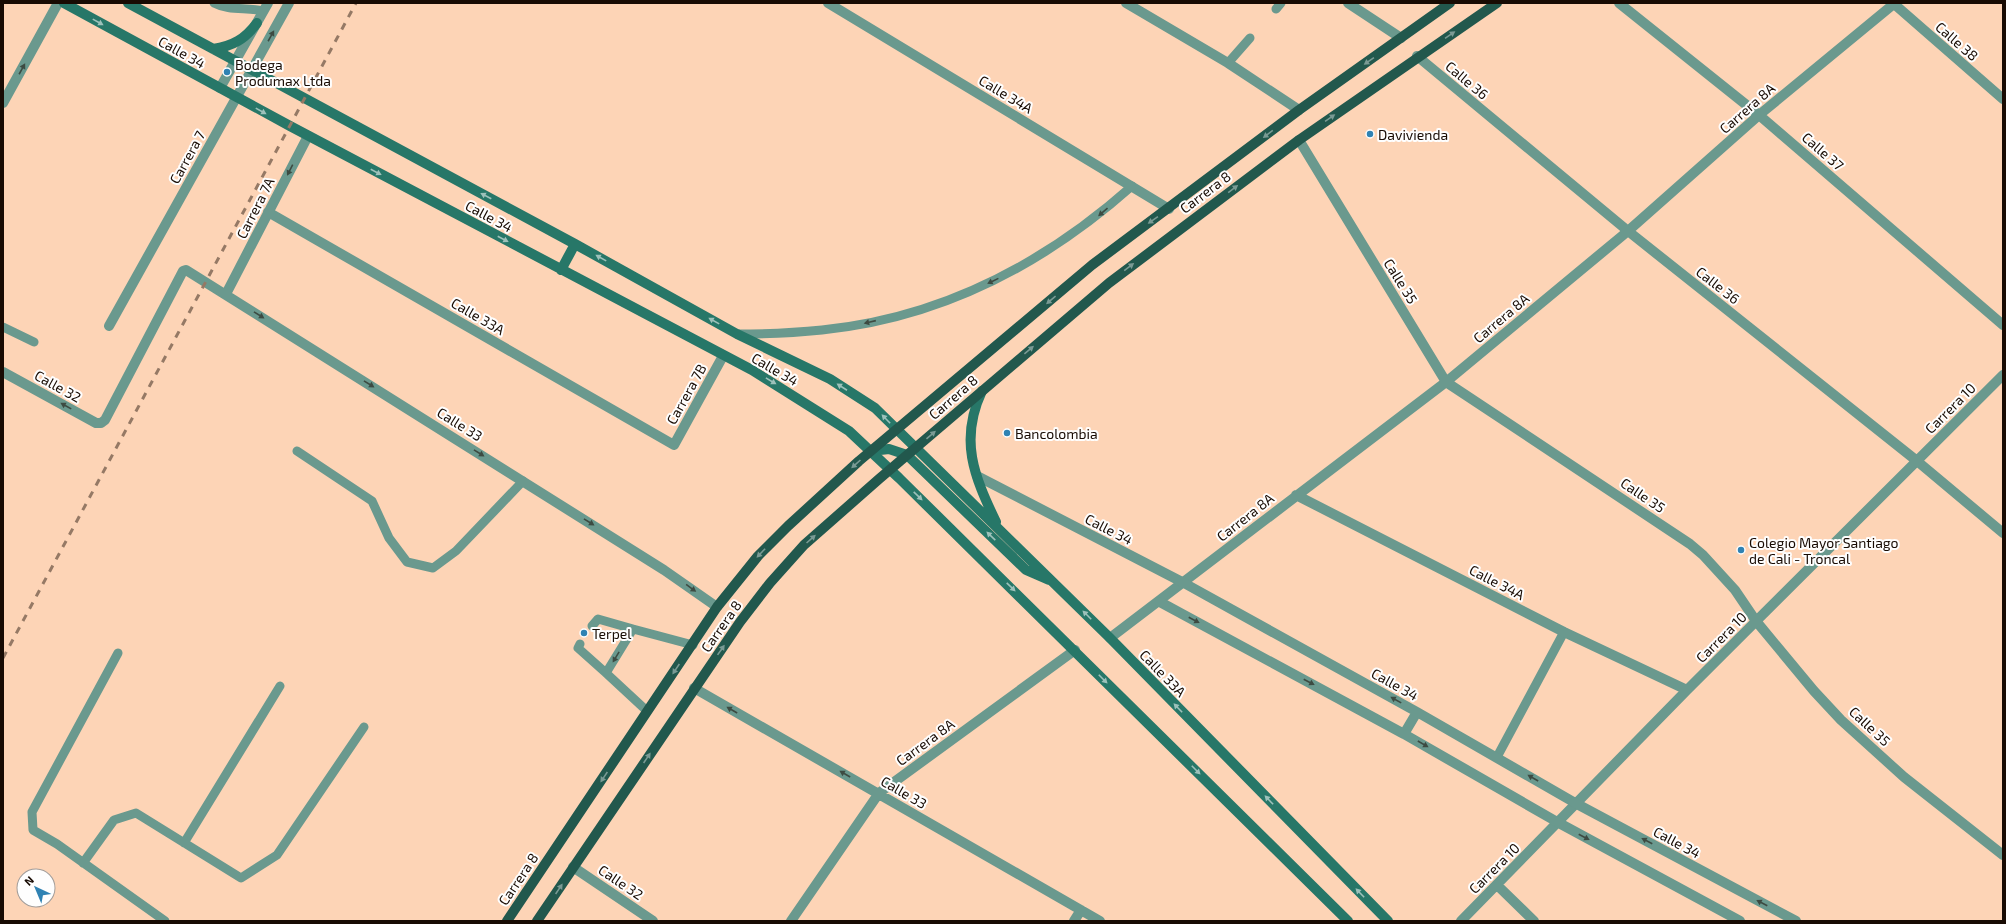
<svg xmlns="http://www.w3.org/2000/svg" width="2006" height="924" font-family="'Exo 2',sans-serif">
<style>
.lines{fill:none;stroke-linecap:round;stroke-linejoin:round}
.service{stroke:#6a998e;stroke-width:9}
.minor{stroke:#6a998e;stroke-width:10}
.tertiary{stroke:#6a998e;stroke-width:10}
.secondary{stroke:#277768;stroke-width:10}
.primary{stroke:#22584d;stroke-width:10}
.rail{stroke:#957965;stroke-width:3;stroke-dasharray:7 7;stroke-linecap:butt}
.oneway{fill:#9dc1ba}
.oneway2{fill:#7a9a94}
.oneway3{fill:#3d4b42}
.poi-dot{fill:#2f82b3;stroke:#fefefe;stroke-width:1.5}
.labels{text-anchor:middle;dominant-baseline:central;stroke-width:4;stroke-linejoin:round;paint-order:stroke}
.street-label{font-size:14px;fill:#180b03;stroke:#fefefe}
.poi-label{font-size:14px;fill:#180b03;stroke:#fefefe;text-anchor:start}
</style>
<rect width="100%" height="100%" fill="#fdd4b6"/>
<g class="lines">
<path class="service" d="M214,3C229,11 247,7 263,11
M1276,9L1281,3
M1228,63L1250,38
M3,327L34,342
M737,334C765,334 793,333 822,330C941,318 1043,265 1132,186
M297,451L372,501L389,538L407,562L433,568L456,551L523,481
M592,626L598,619L633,629
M580,644L578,648L606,673
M118,653L32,812L33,830L57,844L165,921
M647,711L606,673L633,629L693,645
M1497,757L1564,632
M184,843L280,686
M83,863L114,820L136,813L241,878L277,855L364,727"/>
<path class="minor" d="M828,3L1169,209
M1126,3L1228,63L1299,110
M1348,3L1401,38
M1619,3L1759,115L2003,325
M1893,3L2003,99
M1417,56L1628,231L1917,461L2003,533
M220,88L268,3
M3,103L58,3
M1299,140L1446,382L1690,544L1703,555L1735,590L1756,621L1814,691L1841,720L1904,777L2003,855
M268,212L674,445L723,356
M226,294L308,136
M109,326L289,3
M3,372L96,423H101L105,420L183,271L186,270L664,570L717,607
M1296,495L1564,632L1687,690
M1110,638L1446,382L1628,231L1759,115L1895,3
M694,688L1100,921
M573,867L653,921
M1497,885L1534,921
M791,921L879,793L1075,650
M1074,921L1081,910
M1461,921L1687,690L2003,375"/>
<path class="tertiary" d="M977,476L1184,583L1417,712L1577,804L1796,921
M1160,602L1404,734L1559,823L1740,921
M1404,734L1417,712"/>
<path class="secondary" d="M64,3L290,126L752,370L849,431L899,478L1348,921
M128,3L575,244L737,334L830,379L875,408L1110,638L1388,921
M213,49C233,46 245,39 257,23
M561,270L575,244
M982,391C959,440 974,476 996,522
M871,451L889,449L907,455L1026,570L1049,580"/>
<path class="primary" d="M507,921L717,607L758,556L788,526L859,461L1092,265L1299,110L1450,3
M537,921L740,622L770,583L804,545L879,479L1109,283L1299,140L1497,3"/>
<path class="rail" d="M3,658L356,3"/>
</g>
<defs><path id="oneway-solid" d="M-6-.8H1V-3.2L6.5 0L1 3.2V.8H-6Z"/></defs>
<g class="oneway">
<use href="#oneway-solid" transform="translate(98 22) rotate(29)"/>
<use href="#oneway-solid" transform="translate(261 111) rotate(29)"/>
<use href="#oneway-solid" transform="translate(376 172) rotate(28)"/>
<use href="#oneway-solid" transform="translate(486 196) rotate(-152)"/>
<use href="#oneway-solid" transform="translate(503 239) rotate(28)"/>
<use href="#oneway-solid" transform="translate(601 258) rotate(-151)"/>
<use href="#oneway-solid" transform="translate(714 321) rotate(-151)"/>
<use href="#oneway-solid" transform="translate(771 381) rotate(31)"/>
<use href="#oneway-solid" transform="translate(842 387) rotate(-147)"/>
<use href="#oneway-solid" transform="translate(886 419) rotate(-134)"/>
<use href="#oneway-solid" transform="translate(918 496) rotate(44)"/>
<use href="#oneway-solid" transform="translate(991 536) rotate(-136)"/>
<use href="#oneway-solid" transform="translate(1011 587) rotate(44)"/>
<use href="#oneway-solid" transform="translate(1087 615) rotate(-135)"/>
<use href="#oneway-solid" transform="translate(1103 679) rotate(45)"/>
<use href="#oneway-solid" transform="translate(1178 708) rotate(-134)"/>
<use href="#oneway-solid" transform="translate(1196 770) rotate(45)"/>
<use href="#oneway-solid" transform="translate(1269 800) rotate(-134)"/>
<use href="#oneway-solid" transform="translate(1360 893) rotate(-134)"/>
</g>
<g class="oneway2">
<use href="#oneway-solid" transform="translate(1450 35) rotate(-34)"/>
<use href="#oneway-solid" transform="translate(1369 61) rotate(145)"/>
<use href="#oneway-solid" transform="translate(1330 118) rotate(-35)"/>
<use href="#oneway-solid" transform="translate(1268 134) rotate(143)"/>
<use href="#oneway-solid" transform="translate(1233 189) rotate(-37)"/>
<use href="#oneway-solid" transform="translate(1153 220) rotate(145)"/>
<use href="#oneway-solid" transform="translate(1129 267) rotate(-37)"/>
<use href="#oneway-solid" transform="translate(1051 300) rotate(140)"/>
<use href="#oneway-solid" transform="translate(1029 350) rotate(-40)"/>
<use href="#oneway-solid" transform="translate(931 435) rotate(-41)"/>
<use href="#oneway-solid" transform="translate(856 464) rotate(138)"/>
<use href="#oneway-solid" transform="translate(811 539) rotate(-42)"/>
<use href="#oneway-solid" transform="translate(761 553) rotate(134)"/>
<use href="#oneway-solid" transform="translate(721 650) rotate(-55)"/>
<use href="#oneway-solid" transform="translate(676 669) rotate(124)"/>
<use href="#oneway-solid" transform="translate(647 758) rotate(-56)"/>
<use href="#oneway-solid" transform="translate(604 777) rotate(124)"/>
<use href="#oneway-solid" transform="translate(559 889) rotate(-56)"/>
</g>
<g class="oneway3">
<use href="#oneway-solid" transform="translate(271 36) rotate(-61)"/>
<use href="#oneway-solid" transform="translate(22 69) rotate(-61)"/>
<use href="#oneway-solid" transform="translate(290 170) rotate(117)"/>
<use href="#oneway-solid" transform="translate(1103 212) rotate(139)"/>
<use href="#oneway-solid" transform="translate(993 281) rotate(154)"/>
<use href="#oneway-solid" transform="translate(259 315) rotate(32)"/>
<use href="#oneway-solid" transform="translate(870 322) rotate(167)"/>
<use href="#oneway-solid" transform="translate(369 384) rotate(32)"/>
<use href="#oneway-solid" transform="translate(66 406) rotate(-151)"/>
<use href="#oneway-solid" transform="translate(479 453) rotate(32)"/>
<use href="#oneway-solid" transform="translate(589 522) rotate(32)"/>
<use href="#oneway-solid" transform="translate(691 588) rotate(36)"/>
<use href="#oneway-solid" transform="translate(1194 620) rotate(28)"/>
<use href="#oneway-solid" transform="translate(616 657) rotate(121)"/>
<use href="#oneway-solid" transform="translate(1309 682) rotate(28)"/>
<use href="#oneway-solid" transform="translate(1396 700) rotate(-151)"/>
<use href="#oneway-solid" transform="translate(732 710) rotate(-150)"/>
<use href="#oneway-solid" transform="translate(1423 744) rotate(30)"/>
<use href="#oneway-solid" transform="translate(845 774) rotate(-150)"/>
<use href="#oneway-solid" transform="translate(1533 778) rotate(-150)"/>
<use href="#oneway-solid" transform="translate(1584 837) rotate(28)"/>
<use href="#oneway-solid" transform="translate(1647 841) rotate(-152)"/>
<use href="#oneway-solid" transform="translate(1762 903) rotate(-152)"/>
</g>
<g class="poi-dot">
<circle cx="227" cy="72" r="4"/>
<circle cx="1370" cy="134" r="4"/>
<circle cx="1007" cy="433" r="4"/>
<circle cx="1741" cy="550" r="4"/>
<circle cx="584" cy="633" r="4"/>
</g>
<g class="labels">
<g class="street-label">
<text transform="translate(1957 41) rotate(41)">Calle 38</text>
<text transform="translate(182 52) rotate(29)">Calle 34</text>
<text transform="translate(1467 80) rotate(40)">Calle 36</text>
<text transform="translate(1006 94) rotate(31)">Calle 34A</text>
<text transform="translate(1747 108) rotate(-41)">Carrera 8A</text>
<text transform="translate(1823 151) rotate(41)">Calle 37</text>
<text transform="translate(187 157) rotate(-61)">Carrera 7</text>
<text transform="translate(1205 192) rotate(-37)">Carrera 8</text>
<text transform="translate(255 208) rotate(-63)">Carrera 7A</text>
<text transform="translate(489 216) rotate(28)">Calle 34</text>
<text transform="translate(1401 281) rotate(58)">Calle 35</text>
<text transform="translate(1718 285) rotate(38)">Calle 36</text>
<text transform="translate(478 316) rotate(30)">Calle 33A</text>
<text transform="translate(1501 318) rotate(-40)">Carrera 8A</text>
<text transform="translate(775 369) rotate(30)">Calle 34</text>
<text transform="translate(58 386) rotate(29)">Calle 32</text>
<text transform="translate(686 394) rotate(-61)">Carrera 7B</text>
<text transform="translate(953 397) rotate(-41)">Carrera 8</text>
<text transform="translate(1950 408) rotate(-45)">Carrera 10</text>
<text transform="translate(460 424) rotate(32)">Calle 33</text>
<text transform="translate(1643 495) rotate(34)">Calle 35</text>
<text transform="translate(1245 517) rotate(-38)">Carrera 8A</text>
<text transform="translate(1109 529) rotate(27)">Calle 34</text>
<text transform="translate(1497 582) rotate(27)">Calle 34A</text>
<text transform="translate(721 626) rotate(-55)">Carrera 8</text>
<text transform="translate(1721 637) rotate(-45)">Carrera 10</text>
<text transform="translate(1163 673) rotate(46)">Calle 33A</text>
<text transform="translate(1395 684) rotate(29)">Calle 34</text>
<text transform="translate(1870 726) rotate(43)">Calle 35</text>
<text transform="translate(925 742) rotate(-36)">Carrera 8A</text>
<text transform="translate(904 792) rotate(30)">Calle 33</text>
<text transform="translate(1677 842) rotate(28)">Calle 34</text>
<text transform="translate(1494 868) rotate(-45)">Carrera 10</text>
<text transform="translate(518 879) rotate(-56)">Carrera 8</text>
<text transform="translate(621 882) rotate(34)">Calle 32</text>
</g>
<g class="poi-label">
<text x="235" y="64">Bodega<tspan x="235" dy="16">Produmax Ltda</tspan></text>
<text x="1378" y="134">Davivienda</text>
<text x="1015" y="433">Bancolombia</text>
<text x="1749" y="542">Colegio Mayor Santiago<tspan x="1749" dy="16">de Cali - Troncal</tspan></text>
<text x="592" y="633">Terpel</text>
</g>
</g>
<rect width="2006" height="924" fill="none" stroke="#180b03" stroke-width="8"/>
<g transform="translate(36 888) rotate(316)"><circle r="19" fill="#fefefe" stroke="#a29d9a"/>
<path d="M0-3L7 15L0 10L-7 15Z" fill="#2f82b3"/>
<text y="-6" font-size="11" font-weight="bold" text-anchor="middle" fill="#180b03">N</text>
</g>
</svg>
